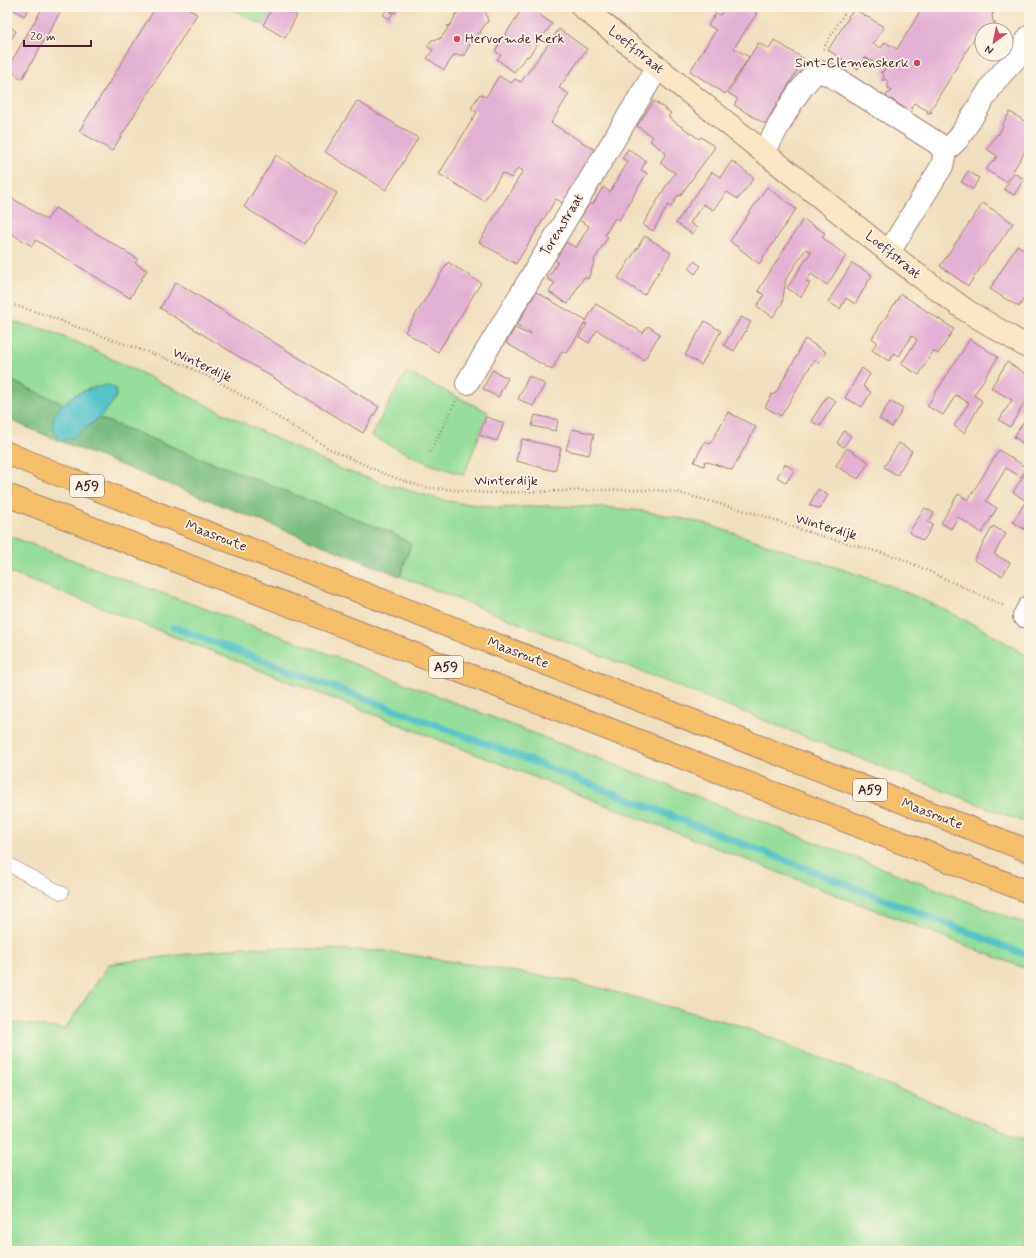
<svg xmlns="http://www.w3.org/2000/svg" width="1036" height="1258" font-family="Mynerve,sans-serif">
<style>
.green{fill:#95de99;stroke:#707e62}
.forest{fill:#78bd81;stroke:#616e56}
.water{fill:#55c3ca;stroke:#50717a}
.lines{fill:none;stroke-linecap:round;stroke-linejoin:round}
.stream{stroke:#55c3ca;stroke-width:7}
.building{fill:#e3b1d3}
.lane-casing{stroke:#9d7f74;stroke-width:14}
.street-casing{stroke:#9d7f74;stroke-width:24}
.secondary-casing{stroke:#9d7f74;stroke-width:24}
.highway-casing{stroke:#9d7f74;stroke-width:24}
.path{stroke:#9d7f74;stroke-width:2.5;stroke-dasharray:1 3;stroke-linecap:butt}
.lane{stroke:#fff;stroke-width:13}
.street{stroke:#fff;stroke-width:22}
.secondary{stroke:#fbe6c4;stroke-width:22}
.highway{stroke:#f6c06b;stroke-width:22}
.poi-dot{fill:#d1495b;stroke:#fcf5e5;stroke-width:1.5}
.labels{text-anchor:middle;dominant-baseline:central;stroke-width:3.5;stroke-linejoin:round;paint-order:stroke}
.shield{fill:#fcf5e5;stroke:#7f5f63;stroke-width:1}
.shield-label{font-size:13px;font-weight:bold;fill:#4a1f2b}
.poi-label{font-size:14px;fill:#4a1f2b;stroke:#fcf5e5;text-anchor:start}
.street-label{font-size:14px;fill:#4a1f2b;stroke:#fcf5e5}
</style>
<rect width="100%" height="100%" fill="#fcf5e5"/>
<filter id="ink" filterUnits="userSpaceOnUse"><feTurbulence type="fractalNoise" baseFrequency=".025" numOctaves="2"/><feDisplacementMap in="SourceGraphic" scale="8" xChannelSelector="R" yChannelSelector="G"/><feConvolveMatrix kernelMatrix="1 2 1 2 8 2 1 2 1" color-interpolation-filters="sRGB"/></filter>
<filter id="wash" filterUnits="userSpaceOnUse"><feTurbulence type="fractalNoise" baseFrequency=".012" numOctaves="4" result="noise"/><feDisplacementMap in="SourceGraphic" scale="16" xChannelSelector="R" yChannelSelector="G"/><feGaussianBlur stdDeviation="0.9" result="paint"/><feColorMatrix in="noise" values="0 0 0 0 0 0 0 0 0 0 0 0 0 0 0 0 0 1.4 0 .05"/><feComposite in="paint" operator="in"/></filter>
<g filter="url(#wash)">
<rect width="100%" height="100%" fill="#f0dfbe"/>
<path class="green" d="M228,7H273L263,25Z
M7,321L44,329L81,344L285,443L343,470L396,487L446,501L499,508L543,506L600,507L644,511L703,523L889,585L948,611L988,632L1029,657V824L814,740L400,576L411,544L392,533L99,418L109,407L76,394L64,404L7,379Z
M406,372L488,412L464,475L427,463L371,436Z
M7,535L131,582L308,646L1029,925V970L170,635L86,601L7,572Z
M244,947L385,951L573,981L738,1025L1029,1141V1251H7V1022L65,1029L109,964Z"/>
<path class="forest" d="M7,379L64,404L60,407L85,429L99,418L392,533L411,544L400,576L60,441L7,419Z"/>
<path class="water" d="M109,385L116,389V397L109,407L99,418L74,437L60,441L54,431L52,421C54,416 57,411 60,407C72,393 91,387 109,385Z"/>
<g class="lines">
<path class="stream" d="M173,627L516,755L1029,956"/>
</g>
<g id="blocks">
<path class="building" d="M9,7H30L24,16Z
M43,7H63L22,79L7,69Z
M156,7H186L197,14L112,151L79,131Z
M273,7H283L297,15L285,38L263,25Z
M388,7H399L395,13L387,8Z
M461,7L485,8L488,22H487L480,32H481L480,34L478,33L472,42L474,43L473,44L471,43L465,53L466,55H454L444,70L427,58L433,50L427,46L432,40L440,39V37L441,38L448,28L447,27L448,25L449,27L455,17L454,16L455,14L456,15Z
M523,7H530L552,24L528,57L527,56L514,72L497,59L501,55L495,51Z
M725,7H748L757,13L734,48L749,57L725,94L690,71L716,30L708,25L716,13L720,15Z
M923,7H994L992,11L994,12L993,14L992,13L993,22H996L995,24H993L989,30H982V35L977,36L978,37L977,38L975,37L930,111L932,112L931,113L929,112L928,114L926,113L928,111L914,103L911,108L913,109L911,112L909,111L908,113L905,111L906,109L891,99L890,101L886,99L887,97L886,96L888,93L889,94L892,90L888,88V84L889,82L885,79L883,81L882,79L884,78L883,73H881V71L883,72L885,69L865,57L858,69L828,50L849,17L848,16L850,14H851L854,9L884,27L873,44L881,48L885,42L897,49Z
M387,9L393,13L389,19L383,15Z
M7,25L16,31L7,47Z
M559,29L587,49L559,88L569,94L551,123L595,150L563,203L556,199L516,264L479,242L523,171L518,168L511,178L502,173L484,201L439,174L477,112L471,108L480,94L486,97L499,76L511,83L515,79L521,82Z
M774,40L804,59L765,124L734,105L738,99L728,93L758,43L769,49Z
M357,101L418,138L386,190L325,152Z
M654,101L671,113L668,117L699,139L701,137L715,147L680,196L678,195L671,207L668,205L653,231L643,225L666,186L675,173L660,163L666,153L650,141L653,137L637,126Z
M1010,112L1026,122L1029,117V145L1006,182L986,170L993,160L994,161L997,156L987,149L997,134L998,135L1003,126L1002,125Z
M628,149L646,161L641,170L647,173L619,220L615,218L605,235L608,237L594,260L595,261L588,279L584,277L568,304L549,292L555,283L547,279L558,262L555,260L566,242L576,248L589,226L579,220L590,203L593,204L603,187L610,192L628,162L622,158Z
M276,155L337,193L305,244L244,207Z
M732,161L754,178L738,199L727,192L713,210L703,204L690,223L697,228L692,234L676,223L712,172L720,177Z
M968,171L979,178L973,189L961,182Z
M1014,173L1024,179L1014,195L1004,189Z
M767,187L796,209L759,264L730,241Z
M7,195L47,220L55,208L138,259L135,263L147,270L130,298L36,240L32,246L7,231Z
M983,203L1013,223L993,252L992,251L968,286L940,266Z
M803,219L825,233L822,237L846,256L827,285L811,274L806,281L810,283L801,297L787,288L811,252L806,249L786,279L782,304L773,317L757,306L764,295L758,291Z
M645,236L671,253L644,295L618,278Z
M1017,245L1029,252V290L1019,307L990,289Z
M694,261L701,266L695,274L689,269Z
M448,262L481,283L438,352L405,332Z
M852,263L872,275L855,304L846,298L840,309L828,302Z
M176,282L379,407L363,433L160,308Z
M536,292L586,321L596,304L643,333L648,326L660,334L644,360L597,330L589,343L579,337L587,324L585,323L567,353L562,351L552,370L506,343L515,328L530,335L531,333L517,325Z
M901,294L954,329L938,354L933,351L919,375L901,364L917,340L912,336L899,356L895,353L889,361L872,350L877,342L872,338Z
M741,317L751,322L734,351L724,345Z
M705,321L721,331L701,365L685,355Z
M805,339L826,352L819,363L814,360L781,416L765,407L772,394H775L799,352L798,351Z
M970,339L998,357L974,395L982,401L964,433L954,426L969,403L956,395L943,415L927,406Z
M1007,362L1029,376V396L1010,427L999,420L1012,400L991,388Z
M862,368L870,374L863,386L871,392L862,407L845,398Z
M492,370L508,378L498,397L483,389Z
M529,376L545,384L533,406L518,399Z
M827,396L836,401L820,426L811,421Z
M890,401L903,409L892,427L879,419Z
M728,412L756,427L732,470L705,461L704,466L694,462L705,441L710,444Z
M1029,413V447L1014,437Z
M535,415L558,420L556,431L532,426Z
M486,417L504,423L497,441L479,435Z
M572,429L594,434L589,455L566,450Z
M844,431L851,436L844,447L837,443Z
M522,439L561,448L555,471L516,461Z
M899,443L912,451L897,475L884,467Z
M847,448L869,462L858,479L836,466Z
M999,450L1027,468L1021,477L1006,468L986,501L997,508L982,533L958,517L951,529L941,523L958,494L968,500Z
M785,464L794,470L786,483L777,477Z
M1029,468V486L1028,488L1029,489V532L1013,522L1026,501L1013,492Z
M818,489L828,495L820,509L809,505Z
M925,508L934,513L928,522L933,525L923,541L909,532Z
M993,526L1006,534L994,554L1010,563L1002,576L974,560Z"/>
</g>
</g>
<g filter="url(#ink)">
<use href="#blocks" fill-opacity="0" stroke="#9d7f74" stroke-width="1"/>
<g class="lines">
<defs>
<path id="lane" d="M7,863L18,870L62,893"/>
<path id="street" d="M764,152C780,125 794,92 817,71L830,75L937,143L945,152
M889,252L942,166L945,152L958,139L995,81L1017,57L1029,37
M467,383L658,67
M1024,616L1029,607"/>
<path id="secondary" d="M582,7L915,273L967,311L1029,348"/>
<path id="highway" d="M7,453L55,473L167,517L1029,851
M7,495C347,629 689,759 1029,892"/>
</defs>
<use href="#lane" class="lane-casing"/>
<use href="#street" class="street-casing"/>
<use href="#secondary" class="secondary-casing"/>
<use href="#highway" class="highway-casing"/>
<path class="path" d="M823,49L848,7
M7,303L46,315L71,325L184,365L221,383L330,449L387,475L423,487L488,493L597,490H653L676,492L764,516L787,525L811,533L900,558L1004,606
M430,452L456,401"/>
<use href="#lane" class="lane"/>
<use href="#street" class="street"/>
<use href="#secondary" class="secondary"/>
<use href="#highway" class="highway"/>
</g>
</g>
<g class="poi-dot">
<circle cx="457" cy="39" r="4"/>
<circle cx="917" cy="63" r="4"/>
</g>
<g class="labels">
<g class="shield">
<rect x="70" y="475" width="34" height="22" rx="3"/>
<rect x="429" y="656" width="34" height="22" rx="3"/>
<rect x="853" y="779" width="34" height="22" rx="3"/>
</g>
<g class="shield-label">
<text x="87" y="486">A59</text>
<text x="446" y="667">A59</text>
<text x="870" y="790">A59</text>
</g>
<g class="poi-label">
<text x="465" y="39">Hervormde Kerk</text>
<text x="909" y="63" text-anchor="end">Sint-Clemenskerk</text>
</g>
<g class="street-label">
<text transform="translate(636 50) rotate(39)">Loeffstraat</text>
<text transform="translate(562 225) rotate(-59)">Torenstraat</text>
<text transform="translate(893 255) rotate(39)">Loeffstraat</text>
<text transform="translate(202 365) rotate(25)">Winterdijk</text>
<text x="506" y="481">Winterdijk</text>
<text transform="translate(826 527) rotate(16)">Winterdijk</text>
<text transform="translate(216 536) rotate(21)">Maasroute</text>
<text transform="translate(518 653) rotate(21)">Maasroute</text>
<text transform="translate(932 814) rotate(21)">Maasroute</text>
</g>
</g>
<rect width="1036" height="1258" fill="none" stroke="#fcf5e5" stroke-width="24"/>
<g transform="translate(994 42) rotate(212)"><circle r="19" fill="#fcf5e5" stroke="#b59f9b"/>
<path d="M0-3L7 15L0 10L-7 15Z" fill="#d1495b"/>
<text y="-6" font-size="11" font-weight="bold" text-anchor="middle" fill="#4a1f2b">N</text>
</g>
<path d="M24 40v6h67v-6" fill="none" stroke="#4a1f2b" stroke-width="2"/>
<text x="30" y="40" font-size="12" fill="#4a1f2b" stroke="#fcf5e5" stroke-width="3" paint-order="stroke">20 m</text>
</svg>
